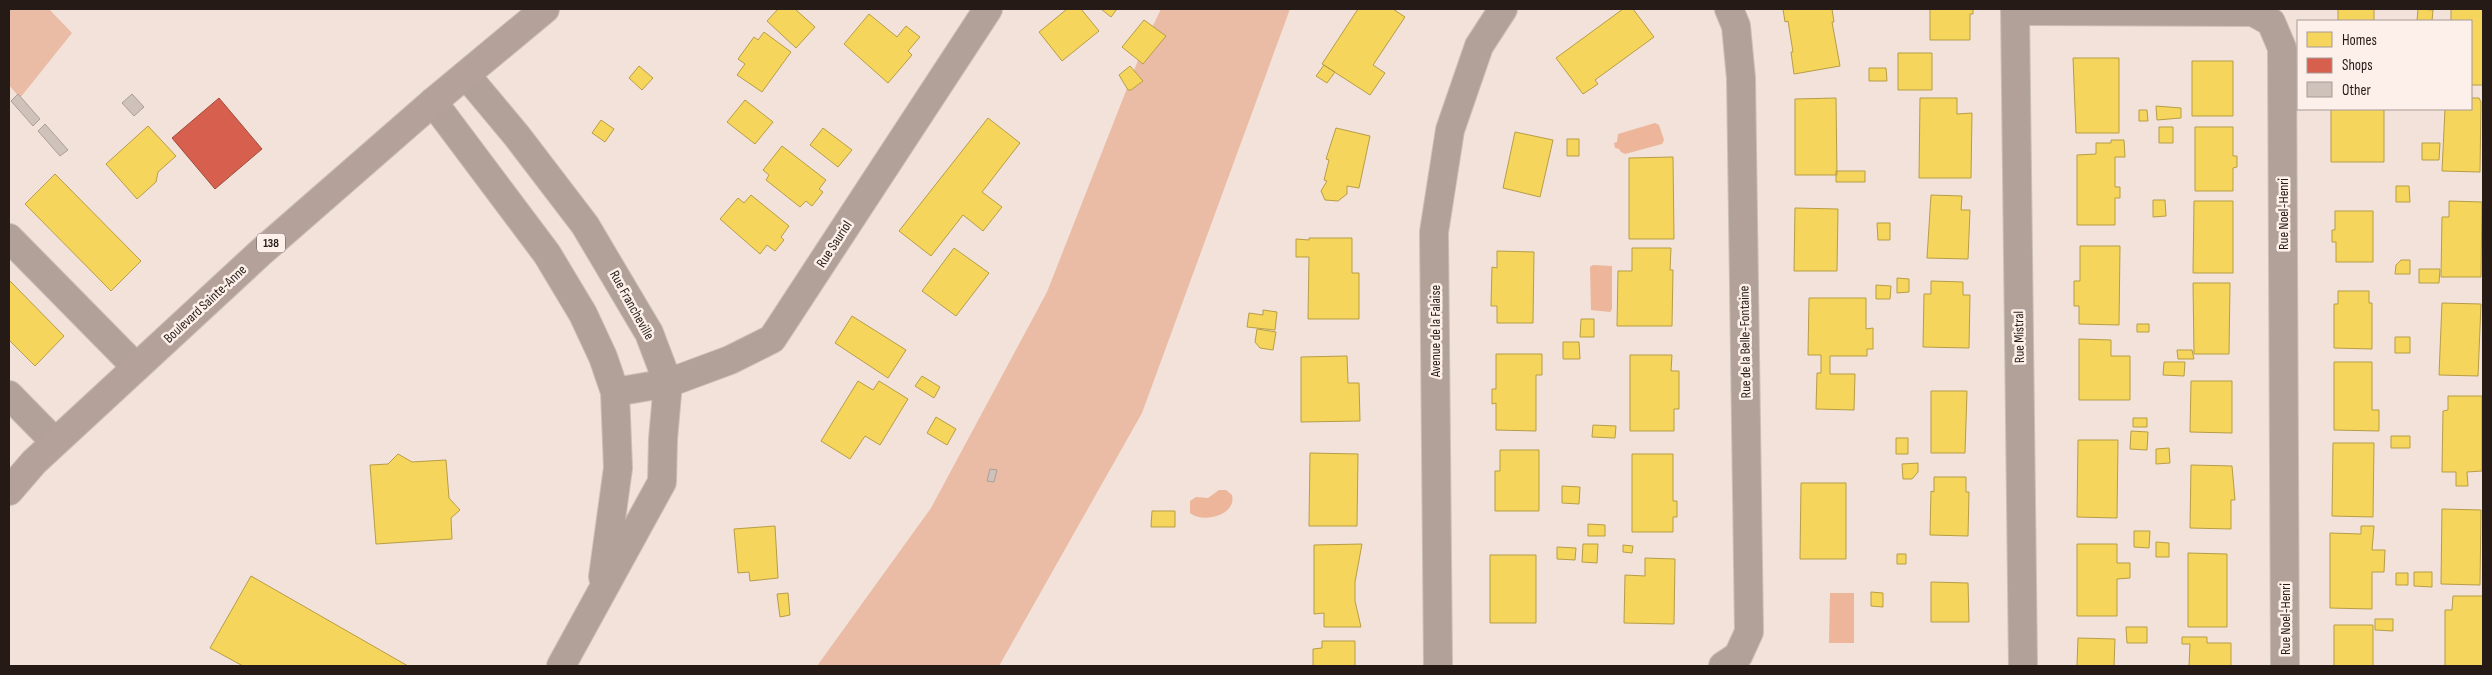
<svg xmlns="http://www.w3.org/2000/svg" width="2492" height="675" font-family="'Sofia Sans Condensed',sans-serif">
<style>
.forest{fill:#ebbca5}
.water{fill:#edb59a}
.homes{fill:#f6d55c;stroke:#b79d47}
.shops{fill:#d6604d;stroke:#a14b3c}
.building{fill:#cec2bb;stroke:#aa9e99}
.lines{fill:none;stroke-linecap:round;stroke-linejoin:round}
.minor-casing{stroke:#cbbfb9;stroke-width:30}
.major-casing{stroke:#cbbfb9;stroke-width:30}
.minor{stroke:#b2a198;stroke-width:28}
.major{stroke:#b4a199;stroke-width:28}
.labels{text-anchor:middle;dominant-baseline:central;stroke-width:5;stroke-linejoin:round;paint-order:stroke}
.shield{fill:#fdf0ea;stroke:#665a55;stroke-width:1}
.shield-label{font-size:12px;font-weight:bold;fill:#251a15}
.street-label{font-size:14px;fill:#251a15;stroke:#fdf0ea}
</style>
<rect width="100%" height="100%" fill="#f2e2da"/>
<path class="forest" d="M9,9H49L72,33L20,98L9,85Z
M1161,9H1290L1142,413L999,666H817L931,508L1047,292L1146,40Z"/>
<path class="water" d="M1655,123L1659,125L1664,140L1662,144L1625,154L1621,152L1619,149L1615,148L1614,143L1617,142L1618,134Z
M1593,265L1612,266V309L1610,312L1591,310L1590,267Z
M1219,490H1226L1232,495C1237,515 1203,524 1190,513V501L1196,497L1208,498Z
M1830,593H1854V643H1829Z"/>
<path class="homes" d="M778,9H795L815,27L796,48L767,21Z
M1067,9H1081L1099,31L1062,61L1039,32Z
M1101,9H1117L1111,17Z
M1358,9H1393L1405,17L1373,65L1385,73L1370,95L1322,64Z
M1623,9H1633L1654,37L1595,80L1598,84L1583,94L1556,58Z
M1783,9H1832L1834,22H1832L1840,66L1794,74L1791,52H1793L1788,21L1785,22Z
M1930,9H1973V14H1970V40H1930Z
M2338,9H2374V21H2338Z
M2418,9L2433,10L2432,21H2417Z
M2451,9H2483V85H2471V21H2451Z
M869,14L897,37L906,26L920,37L908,51L912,55L888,83L844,44Z
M1144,20L1166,36L1143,64L1122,47Z
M764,32L791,52L762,92L737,75L745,64L738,59L754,37L758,40Z
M1898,53H1932V90H1898Z
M2073,58H2119V133H2076Z
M2192,61H2233V116H2192Z
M1324,65L1335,72L1327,83L1316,76Z
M639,66L653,78L642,90L629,78Z
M1130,66L1143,81L1131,90H1128L1119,75Z
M1869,68H1886L1887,81H1869Z
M1836,98L1837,175H1795V99Z
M1920,98H1957V114L1972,113L1971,178H1919Z
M2471,98H2479L2481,102L2480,172L2442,171L2445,109H2471Z
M745,100L773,122L755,144L727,122Z
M2156,106L2181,108V118L2157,120Z
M2331,109H2384V162H2331Z
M2139,110H2147L2148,121H2139Z
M988,118L1020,143L982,192L1002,207L983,231L963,215L931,256L899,231Z
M601,120L614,129L605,142L592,133Z
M148,126L176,156L158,172L156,182L137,199L106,164Z
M2159,127H2173V143H2159Z
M2195,127H2233V156H2237V167L2233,168V191H2195Z
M823,128L852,150L838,167L810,145Z
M1336,128L1370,136L1359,188L1347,186V194L1338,201L1325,200L1321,191L1327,181L1324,180L1329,160L1326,159Z
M1515,132L1553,140L1540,197L1503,188Z
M1567,139H1579V156H1567Z
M2111,140H2124L2125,157H2115V187H2120V198H2115V225H2077V155L2096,154V143H2111Z
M2422,143H2440L2439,160H2422Z
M782,146L826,180L819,189L823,192L812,206L806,201L800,207L766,180L769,175L763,170Z
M1673,157L1674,239H1629V158Z
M1836,171H1865V182H1836Z
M55,174L141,261L111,291L25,204Z
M2396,186H2409L2410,202H2396Z
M751,195L789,226L781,237L784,240L775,251L767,245L760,254L720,219L738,198L744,203Z
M1931,195L1962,196L1961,210H1970L1968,259L1927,258Z
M2153,200H2165L2166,216L2153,217Z
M2194,201H2233V273H2193Z
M2449,201L2482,202L2481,277H2441L2442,217H2449Z
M1795,208L1838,209L1837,271H1794Z
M2335,211H2373V262H2336V242H2332V230H2335Z
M1877,223H1890V240H1878Z
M1309,238H1352V273H1359V319H1308L1309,257H1296V239L1309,240Z
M2080,246H2120L2119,325L2079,324V306H2074V281H2080Z
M954,248L989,273L956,316L922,291Z
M1632,248H1671L1670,270H1673L1672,326H1617L1618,271H1632Z
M1497,251L1534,252L1533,323H1497V306H1491L1492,267L1497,268Z
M2401,260H2410V274H2395L2396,265Z
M2419,269H2440L2439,283H2419Z
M1897,278L1909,279V292L1897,293Z
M9,280L64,336L35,366L9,340Z
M1931,281L1963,282V295H1970L1969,348L1923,347L1924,294H1931Z
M2193,283H2230L2229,354H2194Z
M1876,285L1891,286L1890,299H1876Z
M2338,291H2369V303H2372V349L2334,348V304H2338Z
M1809,298H1866V329L1873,328V349H1867V356H1830V374H1855L1854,410L1816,409L1817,373H1821V355H1808Z
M2442,303L2481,304L2478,376L2439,375Z
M1263,310L1277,312L1275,330L1247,327L1249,313L1263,315Z
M852,316L906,350L888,378L835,343Z
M1581,319H1594V337H1580Z
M2137,324H2149V332H2137Z
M1257,329L1276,332L1273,350L1260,348L1255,342Z
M2395,337H2410V353H2395Z
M2079,339L2111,340V356H2130V400H2079Z
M1563,342H1579L1580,359H1563Z
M2177,350H2192L2194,359H2178Z
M1496,354H1542V375H1536V431L1496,430V403L1492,404V389H1496Z
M1630,355H1672L1671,371H1679V409H1674V431H1630Z
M1347,356L1348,383H1359L1360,421L1301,422V357Z
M2164,362H2185L2184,376L2163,375Z
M2334,362H2372V410H2379V431L2334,430Z
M922,376L940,387L934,398L915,386Z
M858,381L873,390L879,381L908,399L880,445L865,436L850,459L821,441Z
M2191,381H2232V433L2190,432Z
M1931,391H1967L1965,453H1931Z
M2448,396H2482V471L2467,472L2468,486H2456V472H2442L2443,411L2448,410Z
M936,417L956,429L947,445L927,433Z
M2133,418H2147V427H2133Z
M1593,425L1616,426L1615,438L1592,437Z
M2131,431L2148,432L2147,450L2130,449Z
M2391,436H2410V448H2391Z
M1896,438H1908V454H1896Z
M2078,440H2118L2117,518L2077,517Z
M2333,443H2374L2373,517L2332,516Z
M2169,448L2170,463L2156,464V449Z
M1500,450H1539V511H1495V471H1500Z
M1310,453L1358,454L1357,526H1309Z
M398,454L412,462L446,460L449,498L460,510L451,518L452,539L376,544L370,465L388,464Z
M1632,454H1673V501H1677V517H1673V532H1632Z
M1918,463V472L1912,479H1903L1902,464Z
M2191,465L2232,466L2235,500H2231V529L2190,528Z
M1934,477H1966V492H1969L1968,536L1930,535L1931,491L1934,492Z
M1801,483H1846V559H1800Z
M1562,486L1580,487L1579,504L1562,503Z
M2442,509L2481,510L2480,585L2441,584Z
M1152,511H1175V527H1151Z
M1588,524L1605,525V536H1588Z
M775,526L778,578L750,581L749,572L738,573L734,529Z
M2361,526H2374L2372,550H2385L2384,572H2372V609L2330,608V533L2361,534Z
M2134,531H2150L2149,548L2134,547Z
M2156,542L2169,543V557H2156Z
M1362,544L1355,582V601L1361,627H1324V613L1314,614V545Z
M1583,544H1598L1597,563L1582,562Z
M2077,544H2117V563H2130V578L2117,579V616H2077Z
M1623,545L1633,546L1632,553L1623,552Z
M1557,547L1576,548L1575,560L1557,559Z
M2188,553L2227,554V627H2188Z
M1897,554H1906V564H1897Z
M1490,555H1536V623H1490Z
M1645,558L1675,559L1674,624L1624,623L1625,575L1645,576Z
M2414,572H2432V587L2414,586Z
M2396,573H2408V585H2396Z
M251,576L408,666H243L210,648Z
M1931,582L1968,583L1969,622H1931Z
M1871,592L1883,593V607L1871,606Z
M788,593L790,615L780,617L777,594Z
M2453,596H2483V666H2445V610H2452Z
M2375,619H2393V631L2375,630Z
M2334,625H2373V666H2334Z
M2126,627H2147V643H2127Z
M2182,637H2207V643H2231V666H2189L2190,644H2182Z
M2078,638L2115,639L2114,666H2077Z
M1322,641H1355V666H1313V649L1322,648Z"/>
<path class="shops" d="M219,98L262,149L215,189L172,138Z"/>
<path class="building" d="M18,94L40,119L33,126L11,101Z
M132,94L144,107L134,116L122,103Z
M45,124L68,150L60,156L38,131Z
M990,469L997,470L994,482L987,481Z"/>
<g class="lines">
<defs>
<path id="minor" d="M2015,9L2023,666
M2015,11L2253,12L2271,22L2282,48L2285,666
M466,75L517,136L585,225L649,333L668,383L663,439L662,482L561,666
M433,102L547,254L583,314L603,357L615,392L618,468L603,577
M9,238L136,367
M615,392L668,383L730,360L772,339L988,9
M9,395L55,442
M1438,666L1434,232L1450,130L1479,46L1503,9
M1723,666L1738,656L1749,632L1741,78L1736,26L1729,9"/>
<path id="major" d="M9,491L34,462L260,253L433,102L545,9"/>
</defs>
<use href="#minor" class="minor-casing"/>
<use href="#major" class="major-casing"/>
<use href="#minor" class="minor"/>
<use href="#major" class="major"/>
</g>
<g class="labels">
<rect class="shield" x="257" y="233.5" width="28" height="19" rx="4"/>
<g class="shield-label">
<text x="271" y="243">138</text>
</g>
<g class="street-label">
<text transform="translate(2283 214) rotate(-90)">Rue Noel-Henri</text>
<text transform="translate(834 244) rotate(-57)">Rue Sauriol</text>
<text transform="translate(205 304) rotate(-43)">Boulevard Sainte-Anne</text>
<text transform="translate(632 305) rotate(61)">Rue Francheville</text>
<text transform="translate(1435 331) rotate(-90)">Avenue de la Falaise</text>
<text transform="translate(2019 337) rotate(-91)">Rue Mistral</text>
<text transform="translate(1745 342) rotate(-91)">Rue de la Belle-Fontaine</text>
<text transform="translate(2285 619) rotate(-90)">Rue Noel-Henri</text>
</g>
</g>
<rect width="2492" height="675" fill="none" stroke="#251a15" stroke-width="20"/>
<rect x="2297" y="20" width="175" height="90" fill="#fdf0ea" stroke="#a79a95"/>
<rect x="2307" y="32" width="25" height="15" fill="#f6d55c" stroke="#a79a95"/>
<text x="2342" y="45" font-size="15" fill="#251a15">Homes</text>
<rect x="2307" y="58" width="25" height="15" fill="#d6604d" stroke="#a79a95"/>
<text x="2342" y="70" font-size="15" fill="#251a15">Shops</text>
<rect x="2307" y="82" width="25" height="15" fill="#cec2bb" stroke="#a79a95"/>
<text x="2342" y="95" font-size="15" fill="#251a15">Other</text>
</svg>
